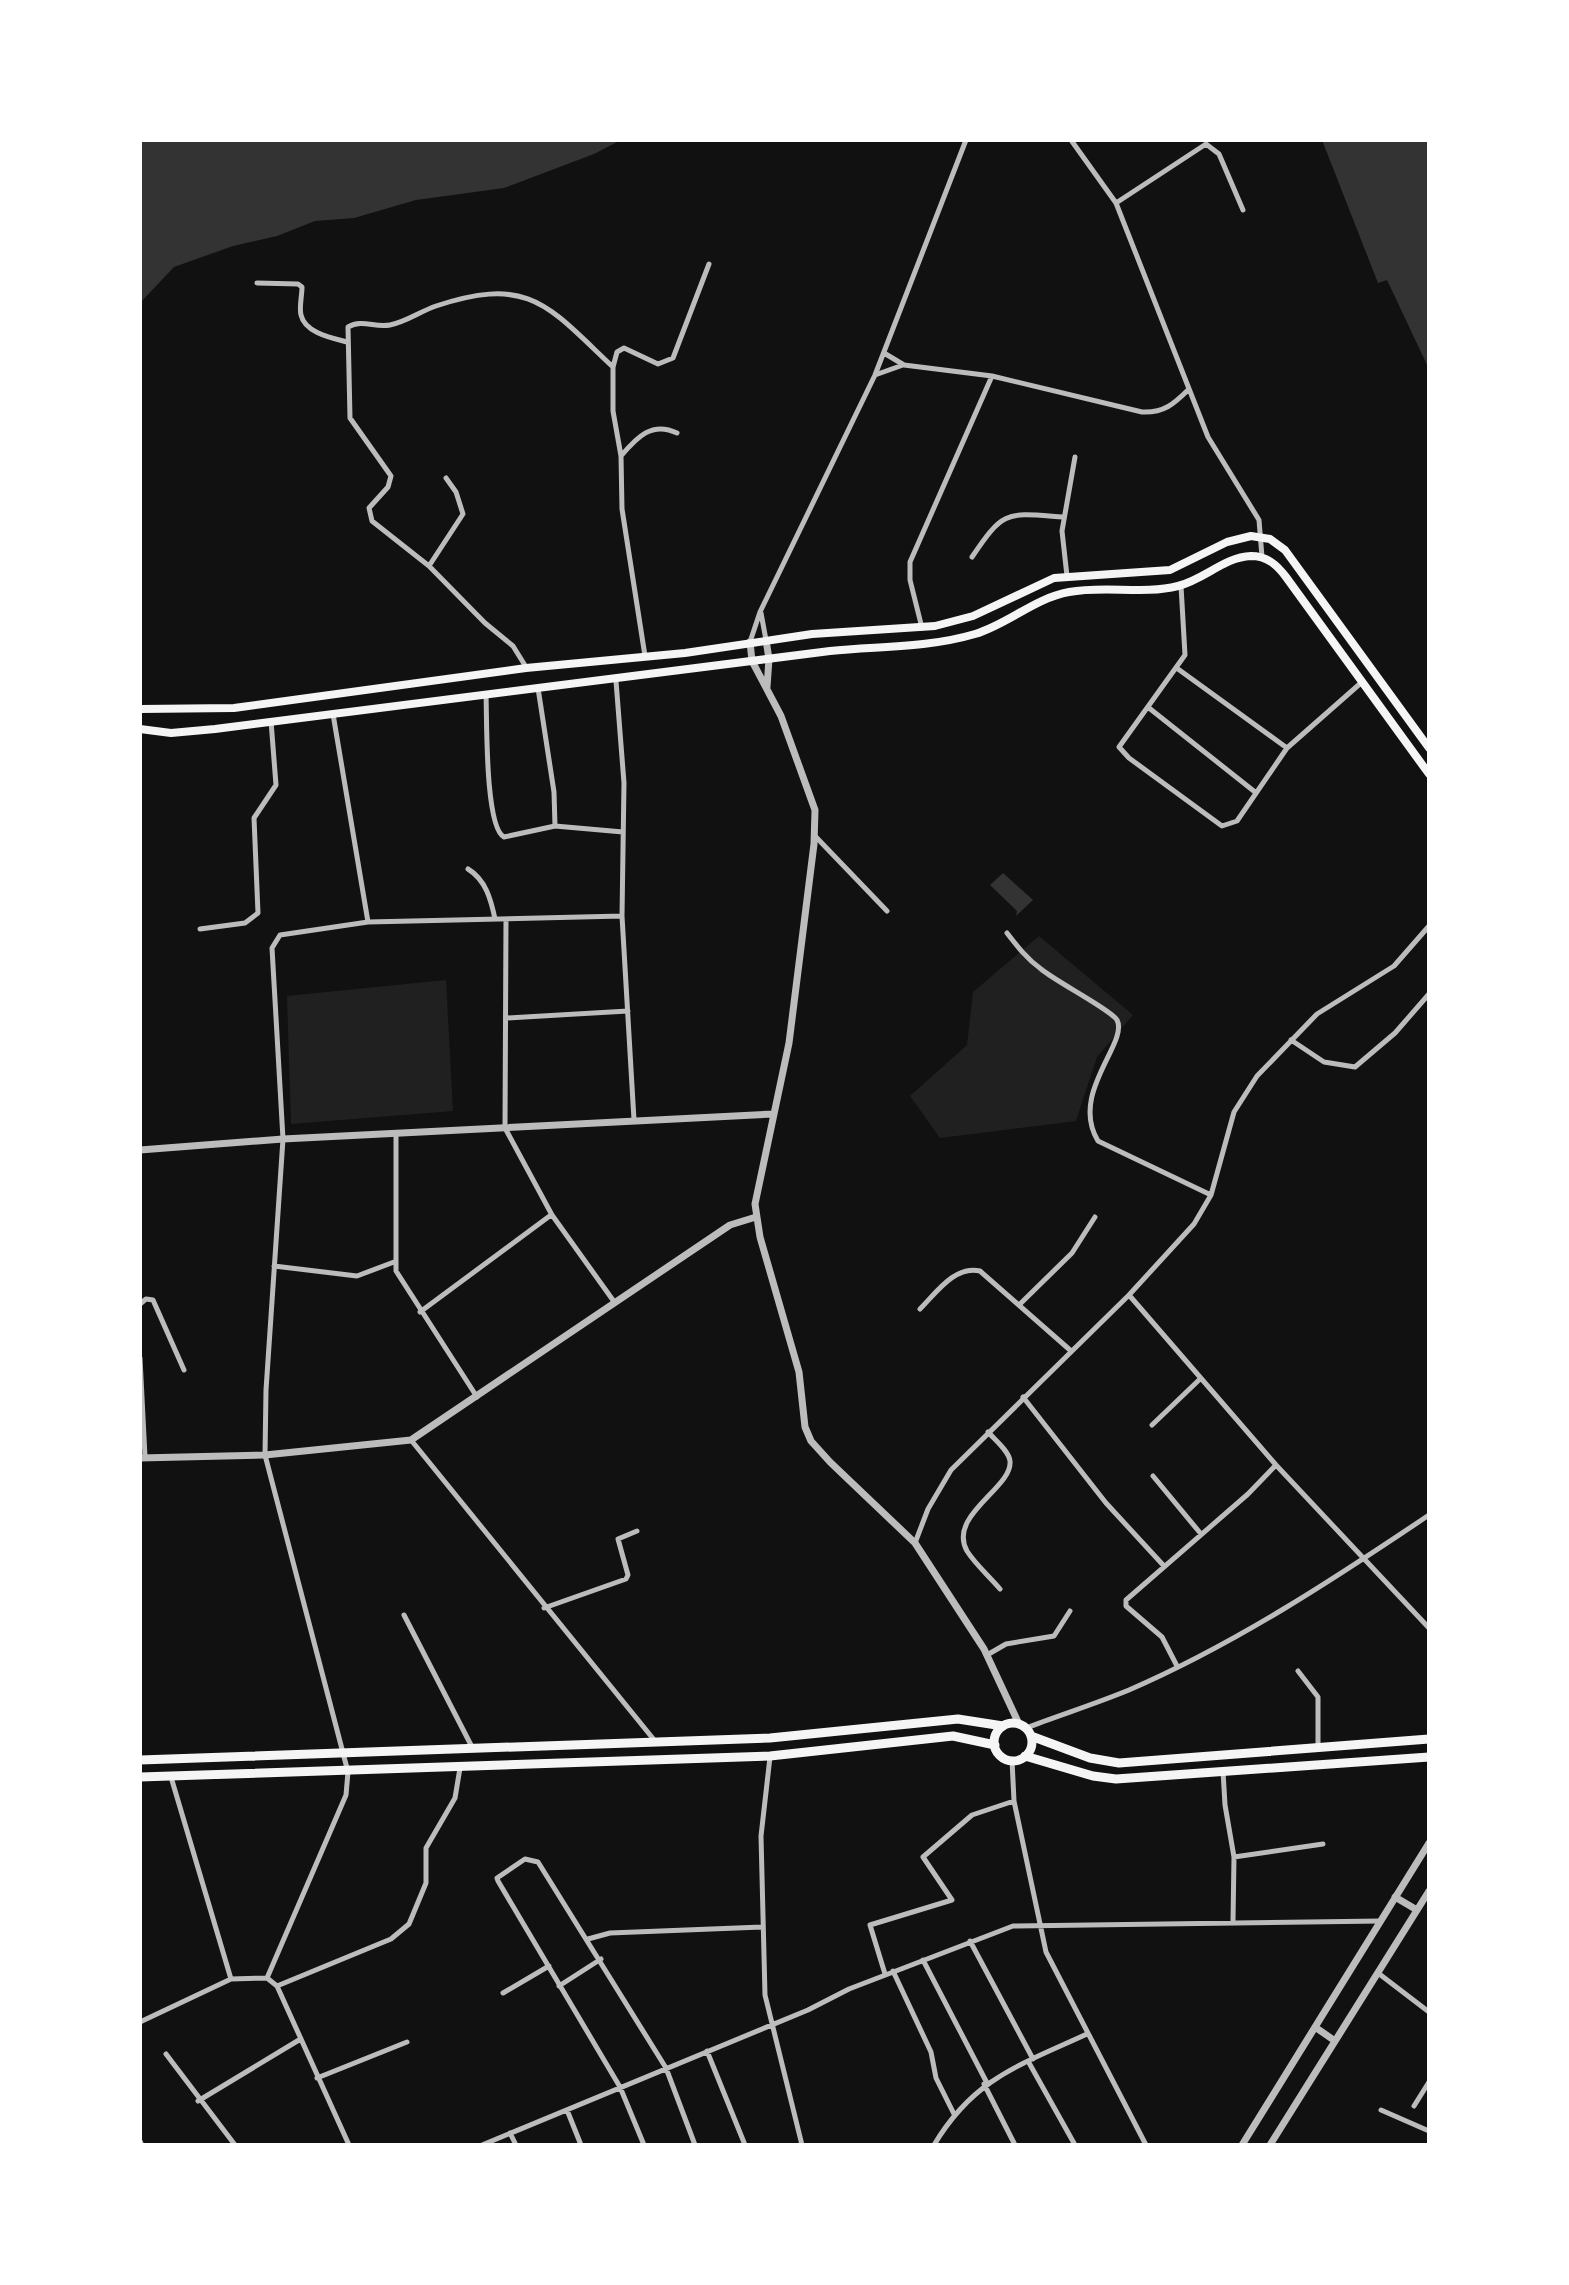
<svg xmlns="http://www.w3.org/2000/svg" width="1569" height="2285" font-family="'Space Grotesk',sans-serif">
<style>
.green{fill:#202020}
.water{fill:#333}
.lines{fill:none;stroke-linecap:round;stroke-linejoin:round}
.minor{stroke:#bcbcbc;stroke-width:5}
.tertiary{stroke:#bcbcbc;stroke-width:7}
.secondary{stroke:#f5f5f5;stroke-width:8}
.trunk{stroke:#f5f5f5;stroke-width:9}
</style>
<rect width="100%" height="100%" fill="#111"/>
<path class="green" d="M1039,936L1133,1015L1097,1057L1076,1121L940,1138L910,1096L967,1045L973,992Z
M446,980L453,1111L291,1124L287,996Z"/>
<path class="water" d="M140,140H621L594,154L504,188L416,200L354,218L315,221L277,236L233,246L174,267L140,303Z
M1322,140H1429V369L1387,280L1378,283Z
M1003,873L1033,900L1016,916L1017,911L990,885Z"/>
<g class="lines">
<path class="minor" d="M1071,140L1116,203L1208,437L1259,520L1262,557
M1116,203L1206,144L1219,154L1243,210
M257,283L298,284L302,287C302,296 299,307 301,315C305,333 332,338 347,342
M884,353L904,365L992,376L1142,412C1164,413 1174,404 1189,389
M875,375L903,365
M621,456C637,437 652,421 677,433
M972,557C1004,509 1007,513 1063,517
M429,566L463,514L456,492L446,478
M1067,576L1062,531L1075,457
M1181,586L1185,655L1119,747L1129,758L1222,826L1237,821L1287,748L1362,682
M761,613L766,640
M922,628L910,580V562L992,376
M750,642L760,612L875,375L966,140
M645,656L622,509L621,456L613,411V367L617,352L624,348L658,364L673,358L709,264
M526,667L513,646L485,623L429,566L372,521L369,508L388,487L391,476L350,418L348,327C362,319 375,328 390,325C406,322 421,311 436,306C530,275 548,306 613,367
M1178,669L1287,748
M616,681L624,783L622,916L634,1120
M486,695C487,720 485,827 504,837L555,826L554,792L538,688
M1149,708L1255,792
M555,826L623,832
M815,836L887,911
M468,869C486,880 491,900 495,919
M506,919L505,1128L552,1215L615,1303
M368,922L622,916
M200,929L245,923L258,913L254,818L276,785L271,721
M1007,933C1017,946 1027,959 1041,969C1055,981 1111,1010 1117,1020C1129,1043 1069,1093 1098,1141L1211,1195
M506,1018L628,1011
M1291,1040L1324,1062L1355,1067L1395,1033L1429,994
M396,1134V1271L477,1397
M274,1266L357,1276L394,1262
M1129,1295L1276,1465L1429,1628
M140,1304L146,1299L153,1300L184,1370
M1019,1305L1072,1253L1095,1217
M920,1309C936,1293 955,1265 980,1271L1070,1350
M420,1312L551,1215
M140,1358L145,1457
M1023,1397L1106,1503L1164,1566
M1152,1425L1200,1379
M988,1432C995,1440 1009,1451 1010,1461C1013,1488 947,1515 967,1551C975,1564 990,1577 1000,1589
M411,1440L655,1741
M1153,1476L1201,1534
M915,1543L928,1509L951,1470L1129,1295L1194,1224L1211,1195L1234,1112L1257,1076L1317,1014L1394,966L1429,926
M544,1608L626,1579L628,1575L618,1539L637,1531
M404,1615L472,1747
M987,1655L1006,1644L1054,1636L1070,1611
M1177,1666L1162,1637L1126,1606V1600L1248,1494L1276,1465
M1298,1671L1318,1697V1747
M1026,1728C1060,1715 1095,1704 1129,1690C1235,1644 1334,1579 1429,1515
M770,1757L761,1836L765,1995L802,2145
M1012,1760L1014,1801L1046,1952L1146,2145
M1223,1771L1225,1805L1234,1857L1233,1921
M171,1777L231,1979
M1234,1857L1323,1844
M588,1939L610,1933L762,1927
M970,1941L1033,2059
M923,1960L987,2083
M893,1971L931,2052L936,2078L954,2114
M1378,1973L1429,2012
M885,1974L870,1925L952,1900L923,1857L972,1815L1014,1801
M267,1978L346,1795L348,1772L265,1455L266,1390L283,1139L272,948L280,935L368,922L333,714
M267,1978L277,1986L349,2145
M277,1986L391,1939L409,1924L426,1883V1848L455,1798L460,1768
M559,1986L601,1959
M503,1993L549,1966
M140,2022L231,1979L267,1978
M707,2051L745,2145
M166,2054L235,2145
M1028,2061L1075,2145
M317,2078L407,2042
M984,2084L1015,2145
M198,2101L299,2040
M1414,2106L1429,2082
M567,2110L581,2145
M1381,2110L1429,2131
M510,2133L516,2145
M140,2141L142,2145
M482,2145L808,2010L849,1989L1013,1926L1381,1921
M644,2145L620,2087L498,1881L497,1878L525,1859L538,1862L666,2068L695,2145
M934,2145C974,2078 1020,2065 1087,2034"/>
<path class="tertiary" d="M766,640L769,659L767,687
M750,642L752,661L781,716L815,810L814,844L789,1043L755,1204L760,1237L799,1372L805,1427L811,1441L830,1462L915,1543L984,1649L1019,1724
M140,1150L283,1139L774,1114
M140,1458L265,1455L411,1440L730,1225L756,1217
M1395,1897L1417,1910
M1315,2027L1335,2041
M1242,2145L1429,1843
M1270,2145L1429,1891"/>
<path class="secondary" d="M140,709L234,708L526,668L685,653L812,634L935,626L973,616L1054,578L1170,570L1227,542L1251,536L1270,539L1285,550L1429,748
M140,729L171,733L215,729L830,651C878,646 928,648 975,634C1008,624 1035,598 1069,592C1106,585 1142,595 1178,586C1204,580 1224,557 1251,556C1267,556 1277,565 1286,577L1429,774"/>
<path class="trunk" d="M994 1742a19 19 0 1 1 38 0a19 19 0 1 1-38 0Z
M1031,1736L1090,1758L1119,1763L1429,1739
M1025,1756L1093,1776L1116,1779L1429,1757
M140,1760L770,1738L958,1719L1003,1726
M140,1777L770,1756L953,1736L995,1745"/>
</g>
<rect width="1569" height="2285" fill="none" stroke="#ffffff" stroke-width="284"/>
</svg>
